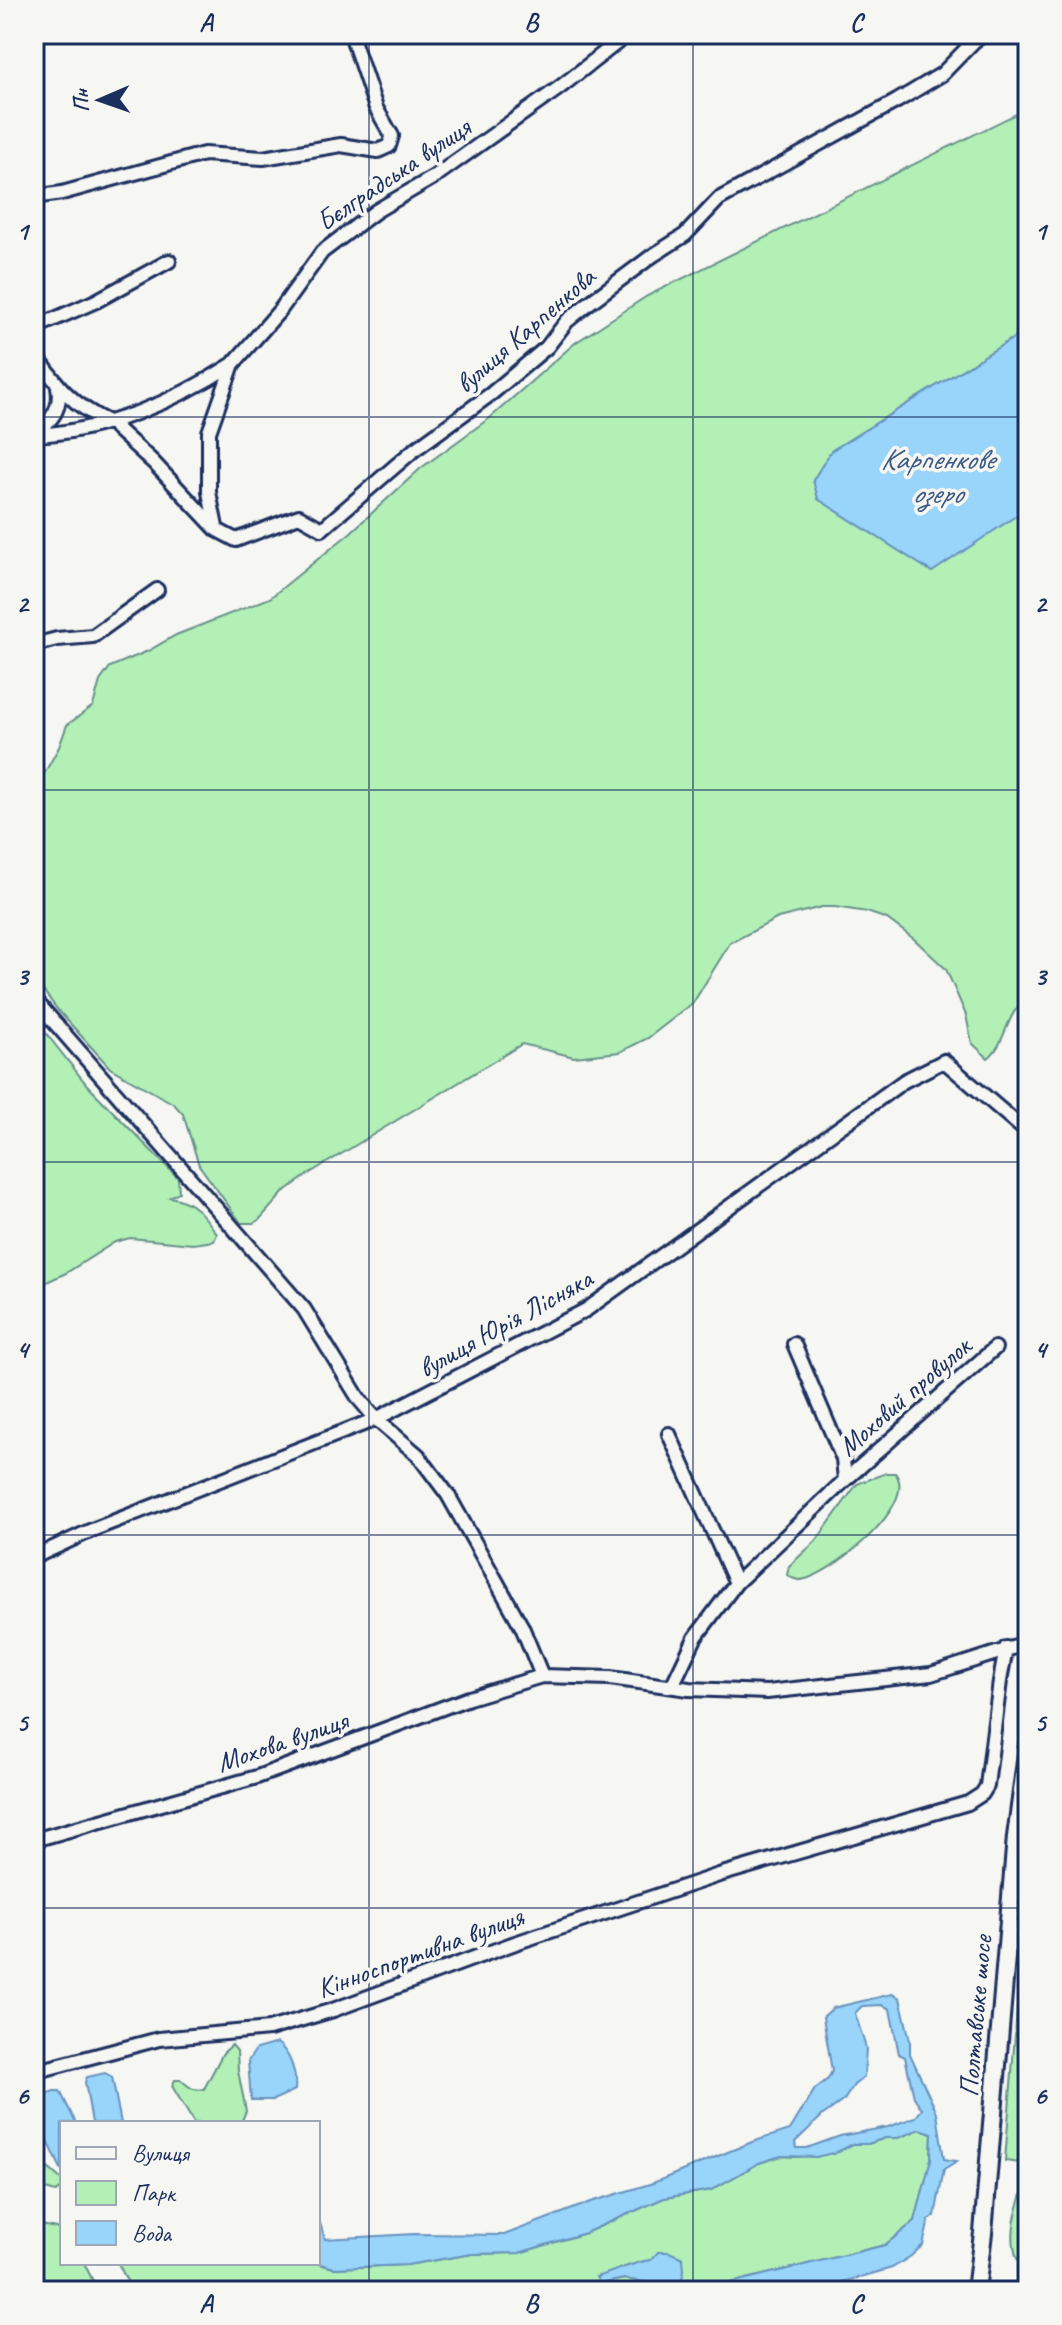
<svg xmlns="http://www.w3.org/2000/svg" width="1062" height="2325" font-family="Caveat,sans-serif">
<style>
.green{fill:#b2f0b6;stroke:#66908a;stroke-width:2;fill-rule:evenodd}
.water{fill:#99d4fa;stroke:#6792bc;stroke-width:2;fill-rule:evenodd}
.lines{fill:none;stroke-linecap:round;stroke-linejoin:round}
.minor-casing{stroke:#1b2f5e;stroke-width:18}
.major-casing{stroke:#1b2f5e;stroke-width:22}
.minor{stroke:#f6f6f2;stroke-width:12}
.major{stroke:#f6f6f2;stroke-width:16}
.grid{fill:none;stroke:#1b2f5e;stroke-width:2;stroke-opacity:0.55}
.labels{text-anchor:middle;dominant-baseline:central;stroke-width:7;stroke-linejoin:round;paint-order:stroke}
.street-label{font-size:28px;fill:#1b2f5e;stroke:#f6f6f2}
.water-label{font-size:30px;font-style:italic;fill:#3a5885;stroke:#f6f6f2}
.neatline{fill:none;stroke:#1b2f5e;stroke-width:3}
.grid-label{font-size:26px;text-anchor:middle;font-weight:bold;fill:#1b2f5e}
</style>
<rect width="100%" height="100%" fill="#f6f6f2"/>
<filter id="ink" filterUnits="userSpaceOnUse"><feTurbulence type="fractalNoise" baseFrequency=".0125" numOctaves="2"/><feDisplacementMap in="SourceGraphic" scale="16" xChannelSelector="R" yChannelSelector="G"/><feConvolveMatrix kernelMatrix="1 2 1 2 8 2 1 2 1" color-interpolation-filters="sRGB"/></filter>
<g filter="url(#ink)">
<path class="green" d="M1028,108V329L831,451L1028,412V999C1005,1011 1008,1042 988,1058L972,1043L966,1015L946,969L914,939L887,919L867,912L835,907H822L778,918L730,943L693,1003L648,1038L620,1052L574,1057L522,1044L310,1173L284,1192L259,1220L254,1223H241L199,1165L183,1114L174,1104L110,1068L57,1009L34,978V792L59,747L67,725L93,706L100,681L110,667L148,651L176,635L270,598L350,533L421,468L491,417L575,343L647,296Z
M34,1018L87,1085L178,1178L179,1192L170,1197C194,1201 204,1215 217,1234L214,1241L193,1244L130,1238L115,1242L66,1273L34,1288Z
M886,1473H895C921,1504 825,1581 798,1580C792,1579 791,1578 787,1575L789,1566L816,1541L857,1484Z
M1028,1870V2164L1005,2161Z
M232,2045L237,2051L238,2071L246,2111L241,2123H194L172,2086L175,2080H181C189,2087 194,2092 204,2089L223,2053Z
M920,2129L932,2133L931,2159L915,2221L885,2245L698,2291H165L166,2288C155,2288 143,2291 132,2291L118,2263H316L334,2268L407,2265L472,2254L519,2253L585,2233L664,2198L711,2190L759,2163L781,2156L797,2157L837,2152L853,2143L868,2144L885,2138H898ZM651,2260L680,2283L658,2284L624,2279L601,2284L597,2277C614,2272 634,2262 651,2260Z
M34,2166L48,2168L62,2180V2188L56,2192L34,2186Z
M1028,2177V2257L1022,2260L1017,2259C1007,2230 1019,2204 1028,2177Z
M41,2225L56,2228L62,2233V2263H84L98,2291H34V2228Z"/>
<path class="water" d="M1028,329V508L932,572L818,499L813,480L831,451Z
M892,1994L900,1998L910,2040V2054L937,2113L944,2159L957,2161L944,2169L935,2216L929,2220L923,2245L911,2256L892,2268L857,2278L808,2291H698L885,2245L915,2221L931,2159L932,2133L920,2129L898,2138H885L868,2144H853L837,2152L816,2157L781,2156L759,2163L711,2190L664,2198L585,2233L519,2253L472,2254L407,2265L334,2268L316,2263H318V2217L325,2239L414,2234L504,2235L591,2202L653,2183L752,2142L790,2130L815,2089L828,2079L832,2071L823,2017L833,2008ZM882,2005L890,2009L899,2054L905,2057L914,2097L922,2109L916,2117L888,2127L840,2136L807,2148H796L795,2142L823,2115L844,2100L854,2085L864,2077L866,2048L855,2013L862,2006Z
M277,2043C290,2052 297,2074 295,2090L273,2100H251L248,2061L256,2049Z
M105,2073L112,2077L121,2123H92L85,2082L87,2077Z
M54,2091H60L76,2123H62V2171L48,2141L35,2102L37,2097Z
M658,2252H669L683,2258L684,2271L681,2283L658,2284L624,2279L600,2284L596,2277C615,2272 633,2262 651,2260Z"/>
<g class="lines">
<defs>
<path id="minor" d="M34,197L62,193L204,154L263,158L341,145L378,151L389,146L392,136L376,108L351,34
M34,328L96,301L169,261
M34,352C57,386 72,405 110,423
M113,422L116,428L153,462L217,530L236,540L299,516L322,529L414,450L491,394L547,347L567,321L589,303L652,256L685,235L719,199L897,101L942,74L974,41L985,34
M34,432C52,422 62,408 58,387
M34,435C104,432 174,402 233,364
M216,527L209,492V432L233,364L281,309L322,252L376,211L434,177L559,88L628,34
M34,645L57,639L93,636L157,590
M34,999L304,1309L359,1399L376,1419L418,1455L448,1495L522,1627L542,1676L610,1678L689,1689L767,1692L931,1674L1028,1643
M794,1344L843,1459L845,1480
M669,1434L736,1583
M34,1557L92,1530L376,1419L586,1310L904,1081L944,1061L1028,1133
M672,1686L695,1638L736,1583L845,1480L995,1348
M34,1840L257,1777L469,1698L542,1676
M34,2072L159,2039L269,2029L333,2010L515,1943L719,1875L968,1803L982,1794L987,1786L1000,1681L1006,1648"/>
<path id="major" d="M976,2291L983,2233L1016,1837L1028,1746"/>
</defs>
<use href="#minor" class="minor-casing"/>
<use href="#major" class="major-casing"/>
<use href="#minor" class="minor"/>
<use href="#major" class="major"/>
</g>
</g>
<path class="grid" d="M369,34V2291M693,34V2291M34,417H1028M34,790H1028M34,1162H1028M34,1535H1028M34,1908H1028"/>
<g class="labels">
<g class="street-label">
<text transform="translate(393 174) rotate(-34)">Бєлградська вулиця</text>
<text transform="translate(525 330) rotate(-41)">вулиця Карпенкова</text>
<text transform="translate(505 1323) rotate(-29)">вулиця Юрія Лісняка</text>
<text transform="translate(904 1396) rotate(-41)">Моховий провулок</text>
<text transform="translate(282 1741) rotate(-19)">Мохова вулиця</text>
<text transform="translate(420 1952) rotate(-20)">Кінноспортивна вулиця</text>
<text transform="translate(975 2016) rotate(-85)">Полтавське шосе</text>
</g>
<g class="water-label">
<text x="937" y="459">Карпенкове<tspan x="937" dy="34">озеро</tspan></text>
</g>
</g>
<rect width="1062" height="2325" fill="none" stroke="#f6f6f2" stroke-width="88"/>
<rect x="60" y="2121" width="260" height="144" fill="#f6f6f2" stroke="#9ea6b7" stroke-width="2"/>
<rect x="76" y="2147" width="40" height="12" fill="#f6f6f2" stroke="#9ea6b7" stroke-width="2"/>
<text x="132" y="2161" font-size="24" fill="#1b2f5e">Вулиця</text>
<rect x="76" y="2181" width="40" height="24" fill="#b2f0b6" stroke="#9ea6b7" stroke-width="2"/>
<text x="132" y="2201" font-size="24" fill="#1b2f5e">Парк</text>
<rect x="76" y="2221" width="40" height="24" fill="#99d4fa" stroke="#9ea6b7" stroke-width="2"/>
<text x="132" y="2241" font-size="24" fill="#1b2f5e">Вода</text>
<g transform="translate(100 100) rotate(268)" stroke="#f6f6f2" stroke-width="6" paint-order="stroke">
<path d="M0-6L14 30L0 20L-14 30Z" fill="#1b2f5e"/>
<text y="-12" font-size="22" font-weight="bold" text-anchor="middle" fill="#1b2f5e">Пн</text>
</g>
<rect x="44" y="44" width="974" height="2237" class="neatline"/>
<g class="grid-label">
<text x="206" y="31">A</text>
<text x="531" y="31">B</text>
<text x="856" y="31">C</text>
<text x="22" y="240">1</text>
<text x="1040" y="240">1</text>
<text x="22" y="612">2</text>
<text x="1040" y="612">2</text>
<text x="22" y="985">3</text>
<text x="1040" y="985">3</text>
<text x="22" y="1358">4</text>
<text x="1040" y="1358">4</text>
<text x="22" y="1731">5</text>
<text x="1040" y="1731">5</text>
<text x="22" y="2104">6</text>
<text x="1040" y="2104">6</text>
<text x="206" y="2312">A</text>
<text x="531" y="2312">B</text>
<text x="856" y="2312">C</text>
</g>
</svg>
